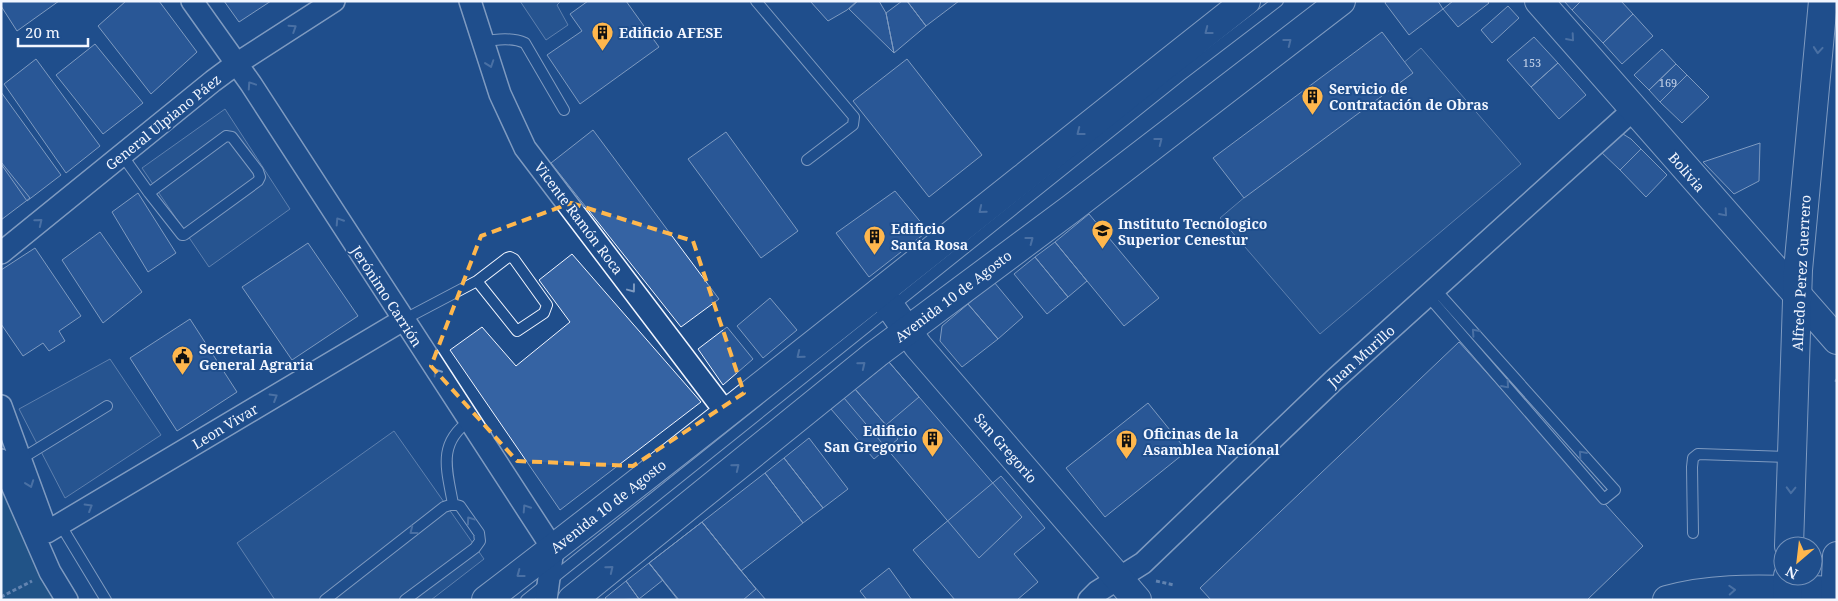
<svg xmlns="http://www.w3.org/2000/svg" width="1838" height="601" font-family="'Noto Serif',serif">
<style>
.green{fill:#245a82;stroke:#a8bbd7}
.parking{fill:#305b95;stroke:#a8bbd7}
.building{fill:#3563a3;stroke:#f2f6ff}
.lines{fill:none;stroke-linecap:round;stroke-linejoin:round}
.lane-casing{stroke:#f2f6ff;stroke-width:12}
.street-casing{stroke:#f2f6ff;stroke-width:24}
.secondary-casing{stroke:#f2f6ff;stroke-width:30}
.primary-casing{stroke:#f2f6ff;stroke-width:30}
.path{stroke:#b3c4dc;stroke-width:3;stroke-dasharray:4 2.5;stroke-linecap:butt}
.lane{stroke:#1f4e8c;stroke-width:10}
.street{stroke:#1f4e8c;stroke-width:21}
.secondary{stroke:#1f4e8c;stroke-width:28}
.primary{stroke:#1f4e8c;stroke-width:28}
.oneway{stroke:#7e9ac0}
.marked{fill:none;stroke:#ffb74d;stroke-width:4;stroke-dasharray:10 6;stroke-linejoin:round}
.labels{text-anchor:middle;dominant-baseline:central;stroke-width:4;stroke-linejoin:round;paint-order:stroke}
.number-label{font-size:11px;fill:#c3d1e8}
.poi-label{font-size:14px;font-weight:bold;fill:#f2f6ff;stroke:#1f4e8c;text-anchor:start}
.street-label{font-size:14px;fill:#f2f6ff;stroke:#1f4e8c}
</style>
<rect width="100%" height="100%" fill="#1f4e8c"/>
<path class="green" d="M1,475L67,600H1Z"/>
<path class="parking" d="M520,1H561L557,5L568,25L546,40Z
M1421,48L1521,164L1320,334L1220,218Z
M225,109L290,209L209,267L142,168Z
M110,359L161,435L65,498L19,409Z
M394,431L484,559L431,600H275L237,543Z"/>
<path class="building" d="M1,1H59L17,31L1,6Z
M126,1H159L197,52L151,94L98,26Z
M224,1H271L239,22Z
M588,1H626L659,47L580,104L547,55L582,31L570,14Z
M810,1H857L847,10L828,21Z
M858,1H879L886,13L894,53L849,9Z
M902,1H907L926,26L894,53L886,13Z
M907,1H959L926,26Z
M1386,1H1438L1443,9L1409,35L1385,3Z
M1453,1H1487L1489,3L1458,27L1443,9Z
M1564,1H1581L1572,10Z
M1581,1H1621L1633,14L1603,43L1572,10Z
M1508,6L1519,18L1492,43L1481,30Z
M1633,14L1653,36L1622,64L1603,43Z
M1382,32L1413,73L1244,198L1213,158Z
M1534,37L1558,63L1531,87L1507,60Z
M95,44L143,103L103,134L56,75Z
M1662,49L1676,64L1649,90L1634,75Z
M36,59L100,146L66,173L4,84Z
M907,59L982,155L929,197L853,101Z
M1558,63L1586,95L1559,119L1531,87Z
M1676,64L1687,75L1660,102L1649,90Z
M1687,75L1709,97L1682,123L1660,102Z
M1,92L61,175L27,201L1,164Z
M593,130L719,299L681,327L551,163Z
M726,132L798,231L761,258L688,159Z
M1623,134L1631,139L1641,149L1620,170L1599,150L1613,136Z
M1760,143L1759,181L1734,194L1703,162Z
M1641,149L1667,175L1646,197L1620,170Z
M1,162L30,198L1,220Z
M895,191L928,231L869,277L836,233Z
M138,193L176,253L148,272L112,212Z
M1089,214L1159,298L1124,326L1055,242Z
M100,232L142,292L103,323L62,260Z
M1055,242L1087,281L1068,297L1035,257Z
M308,243L358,316L292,360L242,287Z
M35,248L81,316L59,331L65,341L49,351L43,343L23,356L1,324V270Z
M572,254L701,402L560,510L450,350L482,327L516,366L570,322L539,280Z
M1035,257L1068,297L1047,314L1014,274Z
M994,282L1023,317L998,339L968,304Z
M770,298L797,330L763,358L737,326Z
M968,304L998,339L962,367L940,341L942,326Z
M190,319L237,392L177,431L130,358Z
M727,327L753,359L723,385L698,349Z
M1459,342L1643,546L1587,600H1211L1200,588Z
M889,362L919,397L886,425L855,389Z
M889,362L1022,517L979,558L844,398Z
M855,389L898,439L874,459L831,409Z
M1148,403L1187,451L1105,517L1066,468Z
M809,438L848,489L823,508L784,458Z
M784,458L823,508L803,523L765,473Z
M765,473L803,523L741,571L702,522Z
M1001,476L1045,528L1014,554L1038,582L1017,600H955L913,550Z
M702,522L741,571L766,600H679L649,563Z
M702,522L756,589L743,600H678L649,563Z
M649,563L663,580L639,599L626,581Z
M889,568L912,600H867L860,591Z
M626,581L639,599L607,600L605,598Z"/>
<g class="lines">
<defs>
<path id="lane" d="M756,1L854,117L853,125L807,160
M482,42C496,39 512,37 525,43L564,110
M122,155L149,193L182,235H184L258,181L260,177L258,171L232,137L226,136L149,193
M1428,296L1604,499L1615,490L1435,289
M403,320L477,281L507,258L510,257L514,259L547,305L544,313L517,331L477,281
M21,459L107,406
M453,504C447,470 437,444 469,421
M60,524L106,600
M1693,533L1692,467L1693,458L1698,454L1791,457
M325,600L444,507L453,504L460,506L479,533L480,541L475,548L405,600
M526,600L1180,76L1278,1"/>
<path id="street" d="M192,1L251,84L553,549L546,600
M470,1L500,94L525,148L727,414
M1,253L213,81L236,64L334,1
M1,406L47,532L403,320
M1,460L50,572L67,600
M1089,600L1097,592L1143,563L1334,380L1633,110"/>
<path id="secondary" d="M1539,1L1837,340
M880,292L918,346L1137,600
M1667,600C1708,588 1752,589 1794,590C1808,590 1823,589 1837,592"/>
<path id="primary" d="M1789,546L1798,270L1823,1
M486,600C742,404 993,201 1246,1
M572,600L876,354L1072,208L1341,1
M1787,600L1788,576
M1835,600L1837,556"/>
</defs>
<use href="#lane" class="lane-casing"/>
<use href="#street" class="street-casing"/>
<use href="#secondary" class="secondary-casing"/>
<use href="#primary" class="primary-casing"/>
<path class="path" d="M1835,380L1837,381
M1156,581L1174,585
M1,597L32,581"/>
<use href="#lane" class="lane"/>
<use href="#street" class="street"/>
<use href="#secondary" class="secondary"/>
<use href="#primary" class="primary"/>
</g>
<defs><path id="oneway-chevron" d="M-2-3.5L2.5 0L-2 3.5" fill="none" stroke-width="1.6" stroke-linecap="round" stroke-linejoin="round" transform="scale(1.25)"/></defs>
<g class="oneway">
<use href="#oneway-chevron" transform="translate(293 28) rotate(-33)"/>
<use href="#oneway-chevron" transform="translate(1208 31) rotate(142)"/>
<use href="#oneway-chevron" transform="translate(1571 38) rotate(49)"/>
<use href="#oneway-chevron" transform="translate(1288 42) rotate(-38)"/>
<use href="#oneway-chevron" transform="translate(1818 50) rotate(95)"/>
<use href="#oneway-chevron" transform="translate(490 64) rotate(71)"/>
<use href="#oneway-chevron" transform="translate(251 85) rotate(-124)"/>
<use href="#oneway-chevron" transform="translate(1080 132) rotate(142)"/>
<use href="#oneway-chevron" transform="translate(1159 141) rotate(-38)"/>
<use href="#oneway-chevron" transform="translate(982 210) rotate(141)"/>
<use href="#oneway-chevron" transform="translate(1724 213) rotate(49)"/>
<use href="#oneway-chevron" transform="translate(339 221) rotate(-123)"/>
<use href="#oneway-chevron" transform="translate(39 222) rotate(-39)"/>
<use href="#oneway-chevron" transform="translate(1030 240) rotate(-37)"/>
<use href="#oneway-chevron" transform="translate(632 289) rotate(53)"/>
<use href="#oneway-chevron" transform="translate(1475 332) rotate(-132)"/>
<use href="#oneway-chevron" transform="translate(800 355) rotate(141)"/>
<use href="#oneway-chevron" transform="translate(862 365) rotate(-39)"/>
<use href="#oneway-chevron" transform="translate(437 372) rotate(-123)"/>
<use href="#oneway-chevron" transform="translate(1506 385) rotate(49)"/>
<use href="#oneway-chevron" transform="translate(274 397) rotate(-31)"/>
<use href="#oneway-chevron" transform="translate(1582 454) rotate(-131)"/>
<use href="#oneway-chevron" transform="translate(736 467) rotate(-39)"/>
<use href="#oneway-chevron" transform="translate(30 484) rotate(70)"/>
<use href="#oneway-chevron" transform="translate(1791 490) rotate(92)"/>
<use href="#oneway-chevron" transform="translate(89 507) rotate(-31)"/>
<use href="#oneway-chevron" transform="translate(526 508) rotate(-123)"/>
<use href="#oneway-chevron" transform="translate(470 520) rotate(-126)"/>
<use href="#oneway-chevron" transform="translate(413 531) rotate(142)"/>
<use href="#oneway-chevron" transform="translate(610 569) rotate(-39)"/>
<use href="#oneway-chevron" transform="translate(520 574) rotate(143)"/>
<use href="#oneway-chevron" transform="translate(1732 590) rotate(-3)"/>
</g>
<path d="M0 0H1838V601H0ZM571,203L693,241L744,393L633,466L517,461L431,366L481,236Z" fill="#1f4e8c" fill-opacity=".55" fill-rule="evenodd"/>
<path class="marked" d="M571,203L693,241L744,393L633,466L517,461L431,366L481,236Z"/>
<defs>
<symbol id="building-pin" viewBox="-11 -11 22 30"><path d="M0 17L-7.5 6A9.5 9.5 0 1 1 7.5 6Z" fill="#ffb74d" stroke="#1f4e8c"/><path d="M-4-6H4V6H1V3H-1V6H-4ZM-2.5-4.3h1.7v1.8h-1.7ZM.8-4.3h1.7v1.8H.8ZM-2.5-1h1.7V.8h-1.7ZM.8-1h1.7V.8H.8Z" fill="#111"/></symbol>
<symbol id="university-pin" viewBox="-11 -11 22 30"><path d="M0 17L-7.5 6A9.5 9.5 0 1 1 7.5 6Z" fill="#ffb74d" stroke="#1f4e8c"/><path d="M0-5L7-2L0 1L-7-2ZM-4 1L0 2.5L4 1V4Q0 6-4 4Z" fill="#111"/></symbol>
<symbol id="civic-pin" viewBox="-11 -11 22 30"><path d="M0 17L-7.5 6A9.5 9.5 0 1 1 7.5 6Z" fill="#ffb74d" stroke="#1f4e8c"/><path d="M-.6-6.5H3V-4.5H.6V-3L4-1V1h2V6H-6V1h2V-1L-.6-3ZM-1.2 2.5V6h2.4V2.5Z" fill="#111"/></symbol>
</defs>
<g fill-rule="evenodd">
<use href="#building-pin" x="590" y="20" width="25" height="34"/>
<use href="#building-pin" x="1300" y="84" width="25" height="34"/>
<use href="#university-pin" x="1090" y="218" width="25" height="34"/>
<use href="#building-pin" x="862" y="224" width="25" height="34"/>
<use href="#civic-pin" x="170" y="344" width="25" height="34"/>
<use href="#building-pin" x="920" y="426" width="25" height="34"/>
<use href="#building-pin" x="1114" y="428" width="25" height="34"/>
</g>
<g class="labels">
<g class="number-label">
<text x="1532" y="62">153</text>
<text x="1668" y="82">169</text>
</g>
<g class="poi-label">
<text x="619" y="32">Edificio AFESE</text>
<text x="1329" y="88">Servicio de<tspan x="1329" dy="16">Contratación de Obras</tspan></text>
<text x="1118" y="223">Instituto Tecnologico<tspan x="1118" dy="16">Superior Cenestur</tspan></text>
<text x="891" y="228">Edificio<tspan x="891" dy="16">Santa Rosa</tspan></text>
<text x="199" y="348">Secretaria<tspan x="199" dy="16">General Agraria</tspan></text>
<text x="917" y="430" text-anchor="end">Edificio<tspan x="917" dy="16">San Gregorio</tspan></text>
<text x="1143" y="433">Oficinas de la<tspan x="1143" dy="16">Asamblea Nacional</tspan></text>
</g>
<g class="street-label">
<text transform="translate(163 122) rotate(-39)">General Ulpiano Páez</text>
<text transform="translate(1687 172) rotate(49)">Bolivia</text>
<text transform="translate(579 218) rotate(53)">Vicente Ramón Roca</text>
<text transform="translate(1801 273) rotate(-87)">Alfredo Perez Guerrero</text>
<text transform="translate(387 296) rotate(57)">Jerónimo Carrión</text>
<text transform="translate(953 296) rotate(-37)">Avenida 10 de Agosto</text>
<text transform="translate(1361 356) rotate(-42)">Juan Murillo</text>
<text transform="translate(225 426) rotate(-31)">Leon Vivar</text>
<text transform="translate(1006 448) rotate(49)">San Gregorio</text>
<text transform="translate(608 506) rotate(-38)">Avenida 10 de Agosto</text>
</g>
</g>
<rect width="1838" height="601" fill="none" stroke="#f2f6ff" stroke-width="5"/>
<g transform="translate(1798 561) rotate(208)"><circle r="24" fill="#1f4e8c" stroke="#7391ba"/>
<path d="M0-4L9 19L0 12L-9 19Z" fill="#ffb74d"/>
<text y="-8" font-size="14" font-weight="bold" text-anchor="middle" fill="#f2f6ff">N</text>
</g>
<path d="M18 38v8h70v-8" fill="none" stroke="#f2f6ff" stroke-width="2.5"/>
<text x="25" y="38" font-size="15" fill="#f2f6ff" stroke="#1f4e8c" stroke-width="4" paint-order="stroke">20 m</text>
</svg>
